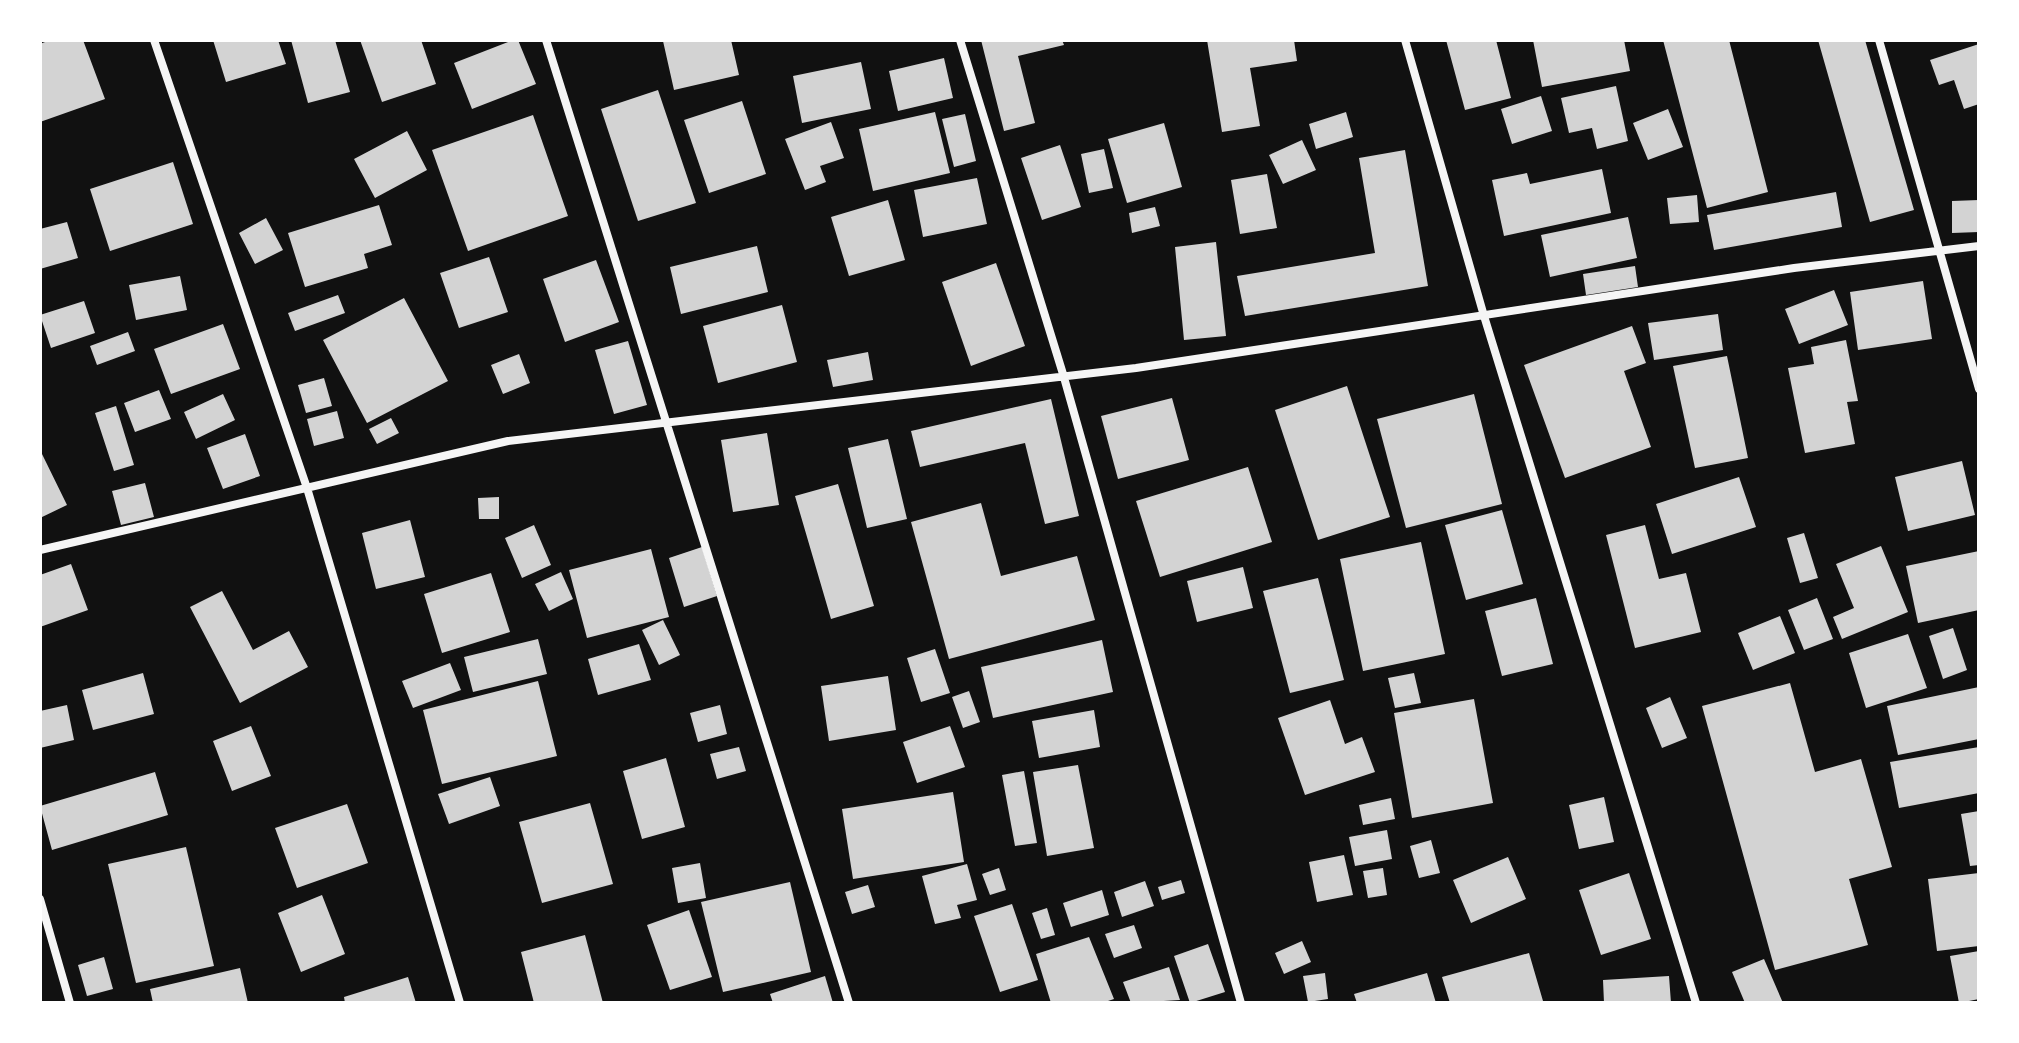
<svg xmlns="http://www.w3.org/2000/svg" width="2019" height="1043" font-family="Montserrat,sans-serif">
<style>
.building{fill:#d3d3d3}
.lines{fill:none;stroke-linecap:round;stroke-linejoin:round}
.minor{stroke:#f5f5f5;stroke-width:8}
</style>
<rect width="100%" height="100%" fill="#111"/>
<path class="building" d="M50,40H83L105,99L40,122V44Z
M213,40H278L286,64L226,82Z
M291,40H335L350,92L308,103Z
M360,40H421L436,84L382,102Z
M513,40H518L536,84L472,109L454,63Z
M731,40L739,75L674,90L663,41Z
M981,40H1062L1064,45L1018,56L1035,123L1004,131Z
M1207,40H1294L1297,61L1250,68L1260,126L1222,132Z
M1446,40H1496L1511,98L1465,110Z
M1533,40H1624L1630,71L1542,87Z
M1663,40H1729L1768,192L1707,208Z
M1818,40H1865L1914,210L1870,222Z
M1979,44V104L1964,109L1954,80L1939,85L1930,60Z
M944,58L953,98L898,111L889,71Z
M861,62L871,109L802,123L793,76Z
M1616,86L1628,141L1597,149L1592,128L1569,133L1561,98Z
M658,90L696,203L638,221L601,109Z
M1541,96L1552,131L1512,144L1501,109Z
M742,101L766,174L709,193L684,120Z
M1668,109L1683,147L1648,160L1633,123Z
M935,112L950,173L873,191L859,129Z
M1346,112L1353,137L1316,149L1309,124Z
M965,114L976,161L954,167L942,119Z
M533,115L568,216L468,251L432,150Z
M831,122L844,158L820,166L826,182L805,190L785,139Z
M1164,123L1182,187L1127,203L1108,139Z
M407,131L427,170L375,198L354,159Z
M1302,140L1316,170L1283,184L1269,155Z
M1060,145L1081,207L1042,220L1021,158Z
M1104,149L1113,188L1089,193L1081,154Z
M1405,150L1428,286L1245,316L1237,276L1375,253L1359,158Z
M173,162L193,224L110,251L90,189Z
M1602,169L1611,213L1504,236L1492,180L1527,173L1530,184Z
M1267,174L1277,228L1240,234L1231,180Z
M977,178L987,224L923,237L914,190Z
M1836,192L1842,227L1714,250L1707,215Z
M1697,195L1699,222L1670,224L1667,198Z
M888,200L905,260L849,276L831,217Z
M1979,200V232L1952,233V201Z
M379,205L392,245L364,254L368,268L305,287L288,233Z
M1155,207L1160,226L1132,233L1129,213Z
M1628,217L1637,258L1550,277L1541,235Z
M266,218L283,250L255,264L239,233Z
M67,222L78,258L40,269V229Z
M1216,242L1226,336L1184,340L1175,247Z
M757,246L768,292L681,314L670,267Z
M489,257L508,312L459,328L440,273Z
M596,260L619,322L565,342L543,279Z
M996,263L1025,346L971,366L942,282Z
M1635,266L1638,287L1586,295L1583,274Z
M180,276L187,310L136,320L129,285Z
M1923,281L1932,339L1858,350L1850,292Z
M1834,290L1848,325L1799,344L1785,309Z
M338,295L345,313L295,331L288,313Z
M404,298L448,381L367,423L323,340Z
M84,301L95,333L51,348L40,315Z
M782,305L797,362L718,383L703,326Z
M1718,314L1723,350L1654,360L1648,323Z
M223,324L240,369L171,394L154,349Z
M1632,326L1646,363L1624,371L1651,447L1565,478L1524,365Z
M128,332L135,351L97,365L90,346Z
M1846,340L1858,401L1847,402L1855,444L1805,453L1788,368L1814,364L1811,347Z
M628,341L647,405L614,414L595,350Z
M868,352L873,380L833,387L827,360Z
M519,354L530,383L503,394L491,365Z
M1727,356L1748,458L1695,468L1673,366Z
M324,378L332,406L306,413L298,385Z
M1347,386L1390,517L1318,540L1275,410Z
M159,390L171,419L135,432L124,403Z
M223,394L235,420L196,439L184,412Z
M1474,394L1502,504L1406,528L1377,419Z
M1172,398L1189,460L1118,479L1101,416Z
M1051,399L1079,516L1045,524L1025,443L920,467L911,431Z
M116,406L134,465L114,471L95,413Z
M337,411L344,438L314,446L307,419Z
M391,418L399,433L377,444L369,429Z
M767,433L779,505L733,512L721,440Z
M245,434L260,476L223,489L207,448Z
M888,439L907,519L867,528L848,448Z
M42,454L67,505L40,518V455Z
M1962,461L1975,515L1908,531L1895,477Z
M1248,467L1272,542L1160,577L1136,501Z
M1739,477L1756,527L1672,554L1656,504Z
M145,483L154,517L121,525L112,491Z
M838,484L874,606L831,619L795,496Z
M499,497V519H479L478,498Z
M981,503L1001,576L1077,556L1095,620L949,659L911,522Z
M1502,510L1523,584L1466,600L1445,525Z
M410,520L425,577L376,589L362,533Z
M534,525L551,565L522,578L505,538Z
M1645,525L1659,579L1686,573L1701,632L1635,648L1606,535Z
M1804,533L1818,578L1800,583L1787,538Z
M1421,542L1445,654L1363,671L1340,559Z
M1881,546L1908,612L1842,639L1833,617L1854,608L1836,564Z
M702,547L717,596L684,607L669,558Z
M651,549L669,617L587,638L569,570Z
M1979,551V610L1918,623L1906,566Z
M71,564L88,610L40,627V575Z
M1243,567L1253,608L1197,622L1187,581Z
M561,572L573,599L549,611L535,584Z
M491,573L510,632L442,653L424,594Z
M1318,578L1344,680L1290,693L1263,591Z
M222,591L253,650L289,631L308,667L240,703L190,607Z
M1536,598L1553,664L1502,676L1485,611Z
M1817,598L1833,639L1804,650L1788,610Z
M1780,616L1795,653L1753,670L1738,633Z
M663,620L680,655L659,665L642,630Z
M1953,628L1967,670L1943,679L1929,636Z
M1908,634L1927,688L1866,708L1849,653Z
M538,639L547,674L473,692L464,657Z
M1102,640L1113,692L993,718L981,667Z
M639,644L651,680L598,695L588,659Z
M935,649L950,693L921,702L907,658Z
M450,663L461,690L413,708L402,681Z
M143,673L154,714L93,730L82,690Z
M1414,673L1421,703L1395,708L1388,678Z
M888,676L896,730L829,741L821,686Z
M538,681L557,756L442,784L423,710Z
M1790,683L1815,772L1861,759L1892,867L1849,879L1868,945L1775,970L1702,706Z
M1979,687V739L1898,755L1887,706Z
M969,691L980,722L963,728L952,697Z
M1670,697L1687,738L1662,748L1646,708Z
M1474,699L1493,803L1412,818L1394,713Z
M1330,700L1345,744L1362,737L1375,772L1305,795L1278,718Z
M67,705L74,740L40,748V711Z
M720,705L727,734L698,742L690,713Z
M1094,710L1100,747L1039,758L1032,721Z
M251,726L271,776L232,791L213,741Z
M950,726L965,767L917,783L903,742Z
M739,747L746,771L717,779L710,754Z
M1979,747V793L1899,808L1890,762Z
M666,758L685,827L642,839L623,771Z
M1078,765L1094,848L1047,856L1033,772Z
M1024,771L1037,843L1015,846L1002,775Z
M155,772L168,815L52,850L40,806Z
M490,777L500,806L449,824L438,794Z
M953,792L964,862L853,879L842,809Z
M1604,797L1614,842L1579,849L1569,805Z
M1391,798L1395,819L1363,825L1359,805Z
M590,803L613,884L542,903L519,822Z
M347,804L368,863L297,888L275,828Z
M1979,811V865L1970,866L1961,814Z
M1387,830L1392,859L1355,866L1349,837Z
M1431,840L1440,873L1419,878L1410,846Z
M186,847L214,966L136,983L108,864Z
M1344,855L1353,895L1317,902L1309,862Z
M1508,857L1526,899L1471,923L1453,880Z
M700,863L706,898L678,903L672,868Z
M967,864L977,900L957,905L961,918L935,924L922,876Z
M999,868L1006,890L990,895L982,874Z
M1383,868L1387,895L1368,898L1363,871Z
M1629,873L1651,939L1601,955L1579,890Z
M1979,873V946L1937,951L1928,879Z
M1181,880L1185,893L1162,900L1158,887Z
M1145,881L1154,906L1122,917L1114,892Z
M790,882L811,972L723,992L701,902Z
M868,885L875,907L852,914L845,892Z
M1102,890L1109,915L1071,927L1063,903Z
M322,895L345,954L301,972L278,913Z
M1012,904L1038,980L1000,992L974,916Z
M1047,908L1055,935L1041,939L1032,913Z
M689,910L712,977L670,990L647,925Z
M1134,925L1142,948L1114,958L1105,934Z
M585,935L603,1003H534L521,952Z
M1089,937L1114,999L1102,1003H1051L1036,954Z
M1302,941L1311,962L1284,974L1275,953Z
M1208,944L1225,992L1190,1003L1174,956Z
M1979,951V999L1959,1003L1950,956Z
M1529,953L1543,1001L1450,1003L1442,977Z
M104,957L113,989L87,996L78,965Z
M1764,959L1783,1003H1745L1732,972Z
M1169,967L1180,1000L1131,1003L1123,982Z
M240,968L248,1003H153L150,989Z
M1325,973L1328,999L1308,1002L1303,976Z
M1427,973L1436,1003H1357L1354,994Z
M825,976L833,1003H773L770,994Z
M1669,976L1671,1003H1604L1603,980Z
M408,977L416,1003H345L344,997Z"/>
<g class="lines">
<path class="minor" d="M154,40L307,488L460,1003
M546,40L849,1003
M960,40L1063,374L1241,1003
M1405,40L1484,316L1696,1003
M1879,40L1979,389
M40,550L508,441L1136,368L1794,268L1979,246
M40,899L70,1003"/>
</g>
<rect width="2019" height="1043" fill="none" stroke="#ffffff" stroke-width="84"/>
</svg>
